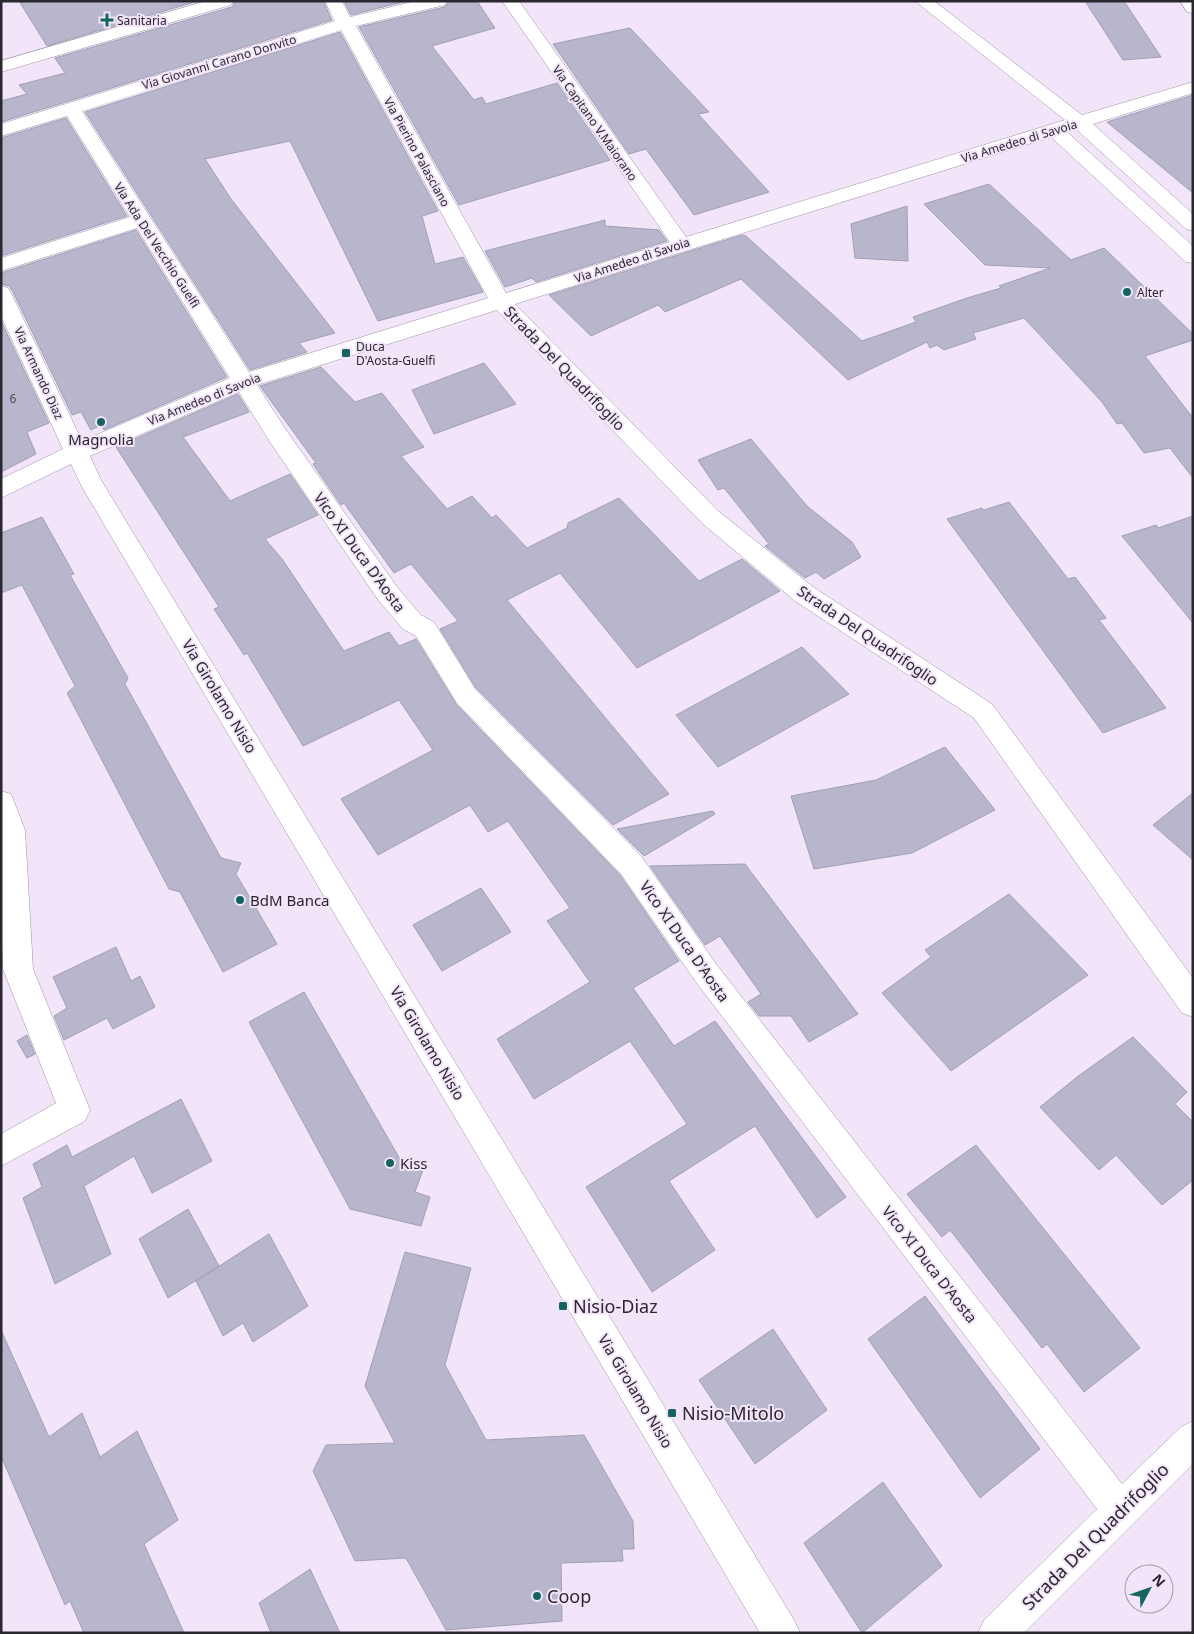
<svg xmlns="http://www.w3.org/2000/svg" width="1194" height="1634" font-family="'Noto Sans',sans-serif">
<style>
.building{fill:#b8b6cc;stroke:#a19fb4}
.lines{fill:none;stroke-linecap:round;stroke-linejoin:round}
.minor-casing{stroke:#9e92a5;stroke-width:1}
.tertiary-casing{stroke:#9e92a5;stroke-width:1}
.minor{fill:#fff;fill-rule:evenodd}
.tertiary{fill:#fff;fill-rule:evenodd}
.poi-dot{fill:#156460;stroke:#f2e5f9;stroke-width:2}
.labels{text-anchor:middle;dominant-baseline:central;stroke-width:4;stroke-linejoin:round;paint-order:stroke}
.far-poi-label{font-size:12px;fill:#2b272e;stroke:#f2e5f9;text-anchor:start}
.far-street-label{font-size:12px;fill:#2b272e;stroke:#f2e5f9}
.number-label{font-size:12px;fill:#4e4b56}
.street-label{font-size:15px;fill:#2b272e;stroke:#f2e5f9}
.poi-label{font-size:15px;fill:#2b272e;stroke:#f2e5f9;text-anchor:start}
.near-poi-label{font-size:18px;fill:#2b272e;stroke:#f2e5f9;text-anchor:start}
.near-street-label{font-size:18px;fill:#2b272e;stroke:#f2e5f9}
</style>
<rect width="100%" height="100%" fill="#f2e5f9"/>
<path class="building" d="M19,1H198L47,46Z
M235,1H323L332,20L1,122V101L27,94L19,85L65,73L55,58L232,7Z
M344,1H407L351,15Z
M449,1H477L495,28L432,46L474,100L482,97L486,104L557,83L610,160L459,205L359,27L445,7Z
M1085,1H1124L1161,57L1123,60Z
M630,28L709,112L698,114L769,192L694,215L646,149L629,154L553,44Z
M340,32L438,211L422,216L435,264L463,257L483,292L378,321L290,141L205,159L231,199L335,333L299,343L307,352L250,370L85,112Z
M1193,95V193L1107,122Z
M66,118L127,216L1,256V138Z
M989,184L1071,260L1104,248L1193,334V340L1145,356L1193,418V478L1170,448L1144,453L1122,423L1117,424L1102,402L1024,318L973,333L976,339L944,350L937,345L930,348L927,342L848,380L741,279L665,312L658,305L591,336L549,295L742,235L746,236L862,341L916,322L913,317L967,298L1001,288L999,286L1050,268L985,265L924,204Z
M907,206L908,261L855,258L851,224Z
M605,220V226L659,230L667,241L536,282L532,278L505,287L485,251Z
M136,230L227,377L104,430L101,425L91,430L81,412L72,415L13,292L9,286L1,284V273Z
M1,321L49,423L27,432L36,454L1,472Z
M484,363L516,404L434,434L412,390Z
M321,367L355,402L382,393L424,447L401,456L447,509L472,496L492,518L496,515L527,548L567,528L568,523L619,498L699,581L742,559L780,591L637,668L560,573L507,600L669,794L613,825L476,688L440,629L458,621L411,564L394,573L344,503L341,505L313,464L316,463L260,386Z
M238,394L249,412L183,437L230,501L290,474L318,515L265,539L282,559L344,651L389,632L399,646L416,639L456,704L620,875L679,961L633,988L674,1046L715,1021L846,1197L817,1218L755,1126L669,1181L715,1250L652,1292L586,1187L687,1124L630,1041L534,1099L497,1039L590,982L547,921L570,908L508,821L488,832L470,805L378,855L341,799L433,750L399,700L303,746L247,653L244,655L214,609L219,607L116,447Z
M751,439L807,506L852,542L861,557L824,579L816,572L805,578L765,546L769,544L724,488L718,490L698,460Z
M1009,502L1068,579L1075,577L1106,618L1099,620L1166,708L1103,733L947,519L982,508L984,510Z
M1193,516V623L1122,536L1156,525L1158,528Z
M42,517L74,574L70,575L128,678L125,684L221,858L241,863L236,874L277,944L223,972L180,892L169,889L67,693L75,686L22,585L1,593V533Z
M802,647L849,694L718,767L676,715Z
M945,747L995,810L912,853L814,869L791,796L876,780Z
M1193,793V860L1153,825Z
M713,811L715,814L644,856L617,829Z
M745,864L858,1014L809,1042L791,1016H759L748,1002L761,994L720,936L705,945L650,866Z
M481,888L511,932L442,971L413,925Z
M1009,894L1088,975L951,1071L882,993L931,957L925,950Z
M116,947L131,981L140,976L155,1007L113,1029L107,1018L64,1040L54,1016L67,1008L53,977Z
M304,992L404,1166L423,1170L415,1192L430,1197L421,1226L350,1209L249,1022Z
M27,1035L35,1054L27,1058L17,1041Z
M1133,1037L1187,1092L1175,1104L1193,1122V1180L1162,1205L1116,1155L1099,1170L1040,1107L1077,1077Z
M181,1099L212,1161L152,1193L134,1156L84,1186L111,1254L55,1284L23,1198L42,1187L33,1164L67,1145L72,1157Z
M976,1145L1140,1348L1084,1392L1047,1344L1042,1348L950,1230L942,1237L907,1194Z
M188,1209L219,1266L168,1298L139,1239Z
M269,1234L308,1306L253,1342L243,1323L223,1336L196,1281Z
M405,1252L471,1268L445,1365L486,1440L584,1435L633,1521L634,1549H622L623,1561L561,1563L562,1621L446,1630L406,1558L355,1561L313,1471L326,1445L395,1443L365,1386Z
M925,1296L1040,1449L980,1498L868,1339Z
M773,1329L827,1410L755,1464L699,1380Z
M1,1330L49,1437L82,1413L100,1457L137,1431L178,1520L144,1544L184,1633H84L70,1601L65,1605L1,1456Z
M883,1482L942,1566L862,1633L804,1543Z
M310,1569L340,1633H271L259,1603Z"/>
<g class="lines">
<defs>
<path id="minor" d="M206,1H233L231,5L1,72V61Z
M325,1H342L350,17L416,1H447L445,5L356,26L506,293L670,242L502,1H519L686,237L1065,120L915,1H934L1082,115L1193,82V93L1093,124L1193,214V231L1186,229L1076,129L1067,132L1193,246V263L1186,262L1051,137L515,304L718,511L813,587L992,704L1193,978V1017L1182,1013L974,718L795,601L702,523L497,310L257,385L286,430L397,587L421,615L434,622L475,689L641,856L716,964L1122,1484L1181,1427L1193,1421V1464L1024,1633H978L984,1620L1097,1509L696,982L621,874L457,703L416,636L403,629L379,601L270,442L239,392L90,456L101,480L794,1620L800,1633H760L82,487L71,464L1,498V479L63,449L1,316V286L8,288L11,293L82,441L230,378L137,228L1,271V258L130,217L67,116L1,136V124L335,21ZM341,30L488,298L249,372L82,111Z
M1,791L11,794L25,830L33,969L90,1110L85,1121L1,1166V1134L56,1103L3,969L1,923Z"/>
<path id="tertiary" d="M1180,1H1193V13L1187,12Z"/>
</defs>
<use href="#minor" class="minor-casing"/>
<use href="#tertiary" class="tertiary-casing"/>
<use href="#minor" class="minor"/>
<use href="#tertiary" class="tertiary"/>
</g>
<g class="poi-dot">
<path d="M104.5 12.5h5v5h5v5h-5v5h-5v-5h-5v-5h5z"/>
<circle cx="1127" cy="292" r="5"/>
<rect x="341" y="348" width="10" height="10" rx="2.5"/>
<circle cx="101" cy="422" r="5"/>
<circle cx="240" cy="900" r="5"/>
<circle cx="390" cy="1163" r="5"/>
<rect x="558" y="1301" width="10" height="10" rx="2.5"/>
<rect x="667" y="1408" width="10" height="10" rx="2.5"/>
<circle cx="537" cy="1596" r="5"/>
</g>
<g class="labels">
<g class="far-poi-label">
<text x="117" y="20">Sanitaria</text>
<text x="1137" y="292">Alter</text>
<text x="356" y="346">Duca<tspan x="356" dy="14">D'Aosta-Guelfi</tspan></text>
</g>
<g class="far-street-label">
<text transform="translate(219 62) rotate(-17)">Via Giovanni Carano Donvito</text>
<text transform="translate(595 123) rotate(55)">Via Capitano V.Maiorano</text>
<text transform="translate(1019 141) rotate(-17)">Via Amedeo di Savoia</text>
<text transform="translate(417 152) rotate(61)">Via Pierino Palasciano</text>
<text transform="translate(157 245) rotate(57)">Via Ada Del Vecchio Guelfi</text>
<text transform="translate(632 260) rotate(-18)">Via Amedeo di Savoia</text>
<text transform="translate(39 373) rotate(65)">Via Armando Diaz</text>
<text transform="translate(204 399) rotate(-22)">Via Amedeo di Savoia</text>
</g>
<g class="number-label">
<text x="13" y="398">6</text>
</g>
<g class="street-label">
<text transform="translate(565 368) rotate(46)">Strada Del Quadrifoglio</text>
<text transform="translate(360 552) rotate(54)">Vico XI Duca D'Aosta</text>
<text transform="translate(868 635) rotate(34)">Strada Del Quadrifoglio</text>
<text transform="translate(220 696) rotate(59)">Via Girolamo Nisio</text>
<text transform="translate(685 941) rotate(55)">Vico XI Duca D'Aosta</text>
<text transform="translate(428 1043) rotate(59)">Via Girolamo Nisio</text>
<text transform="translate(930 1264) rotate(52)">Vico XI Duca D'Aosta</text>
<text transform="translate(636 1391) rotate(59)">Via Girolamo Nisio</text>
</g>
<g class="poi-label">
<text x="101" y="439" text-anchor="middle">Magnolia</text>
<text x="250" y="900">BdM Banca</text>
<text x="400" y="1163">Kiss</text>
</g>
<g class="near-poi-label">
<text x="573" y="1306">Nisio-Diaz</text>
<text x="682" y="1413">Nisio-Mitolo</text>
<text x="547" y="1596">Coop</text>
</g>
<g class="near-street-label">
<text transform="translate(1095 1536) rotate(-45)">Strada Del Quadrifoglio</text>
</g>
</g>
<rect width="1194" height="1634" fill="none" stroke="#2b272e" stroke-width="5"/>
<g transform="translate(1149 1589) rotate(49)"><circle r="24" fill="#f2e5f9" stroke="#a299a8"/>
<path d="M0-4L9 19L0 12L-9 19Z" fill="#156460"/>
<text y="-8" font-size="14" font-weight="bold" text-anchor="middle" fill="#2b272e">N</text>
</g>
</svg>
